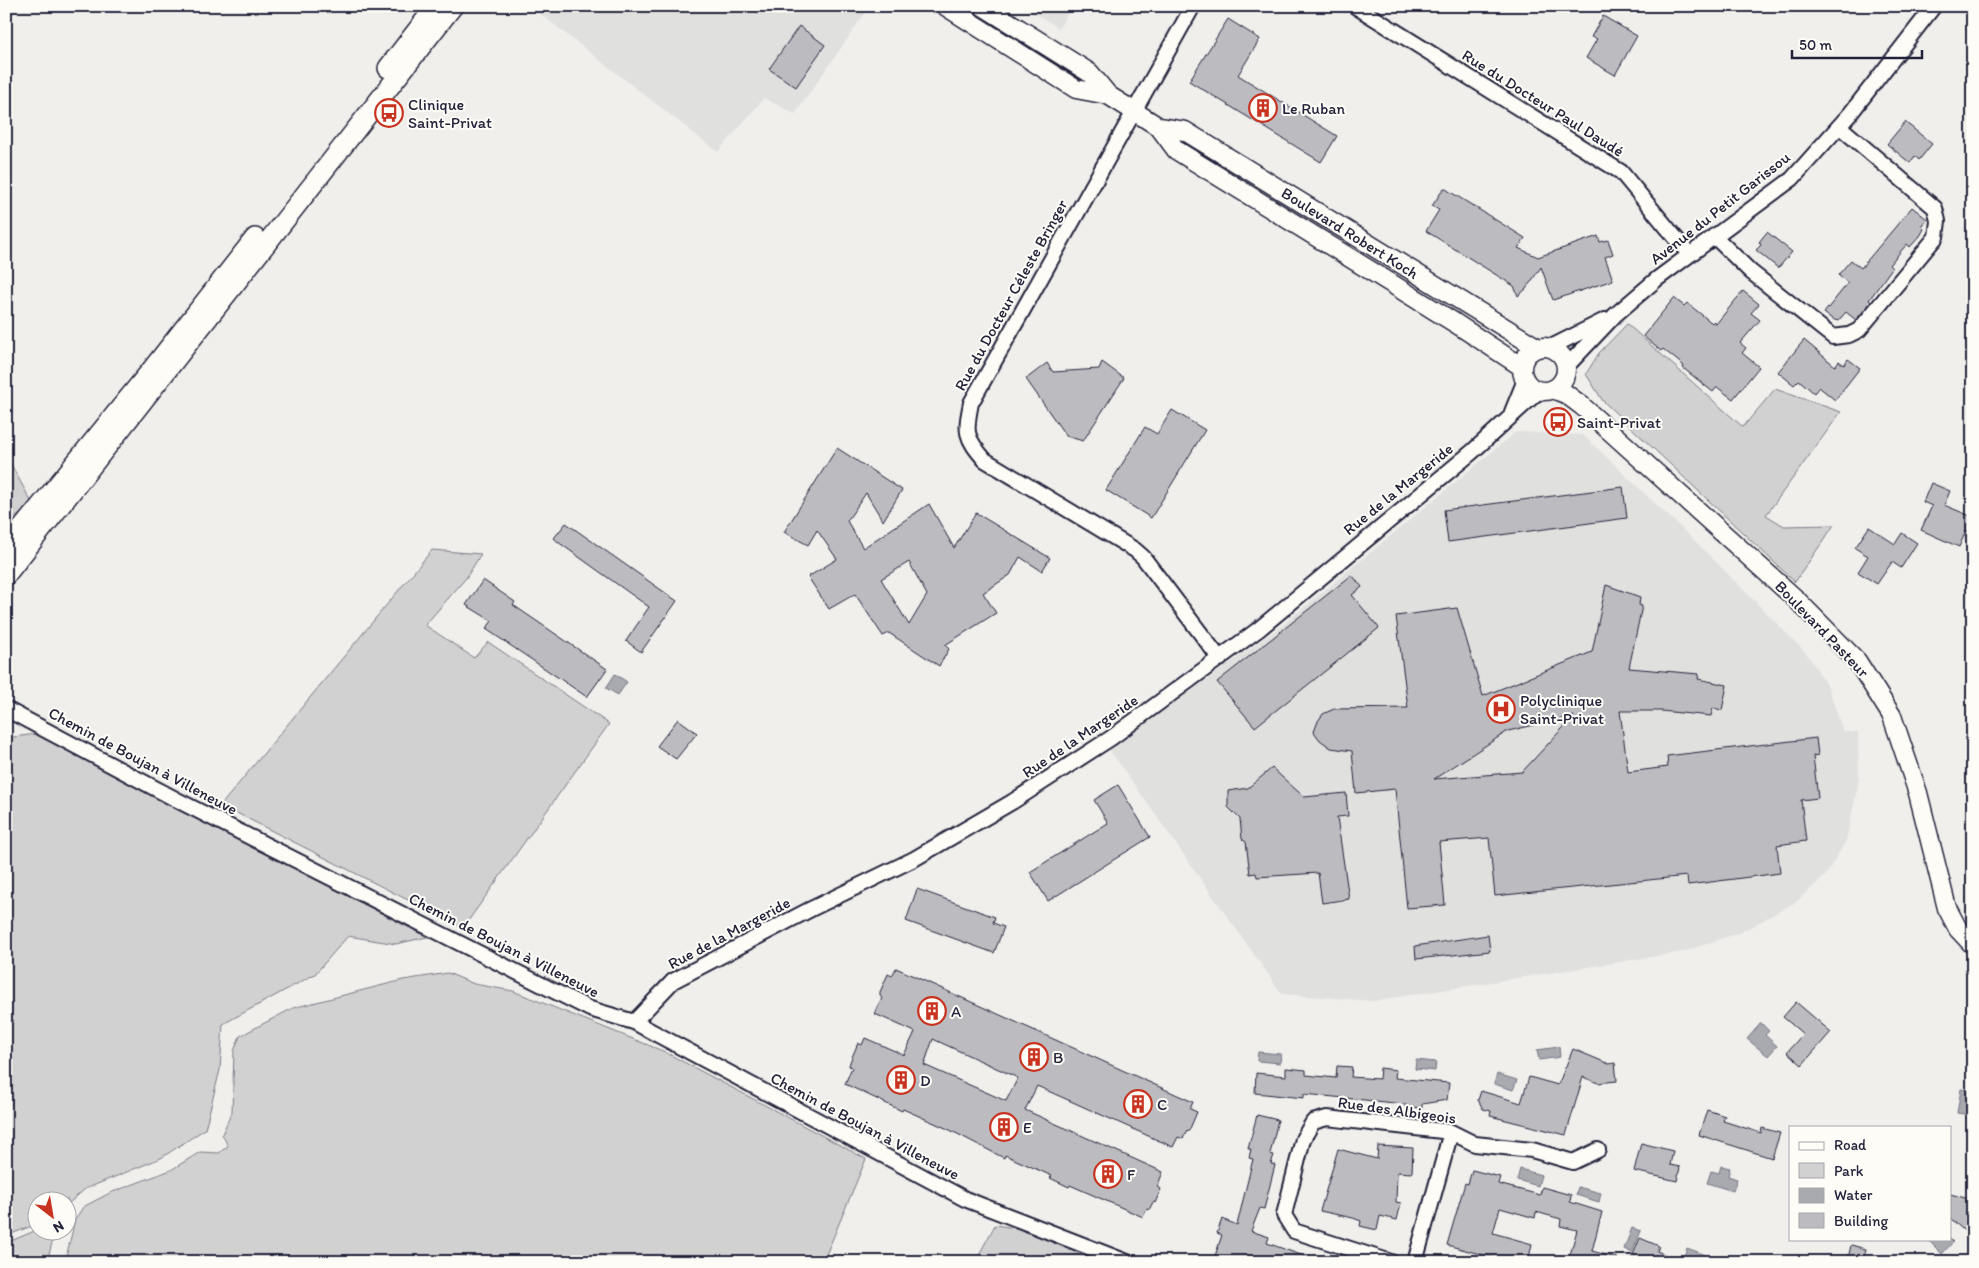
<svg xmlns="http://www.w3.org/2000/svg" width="1979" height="1268" font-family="Itim,sans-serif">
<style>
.built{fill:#e0e0df}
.green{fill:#d2d1d1;stroke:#7a7a86}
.water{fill:#a9a9b0;stroke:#737381}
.building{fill:#bcbcc0;stroke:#22223b;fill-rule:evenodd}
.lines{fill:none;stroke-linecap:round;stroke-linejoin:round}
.minor-casing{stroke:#22223b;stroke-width:18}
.tertiary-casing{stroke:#22223b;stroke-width:21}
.secondary-casing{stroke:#22223b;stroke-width:22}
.minor{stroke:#fdfcf7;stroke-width:14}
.tertiary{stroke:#fdfcf7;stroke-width:18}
.secondary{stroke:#fdfcf7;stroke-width:19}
.labels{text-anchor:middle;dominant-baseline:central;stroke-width:4;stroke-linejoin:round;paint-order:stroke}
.street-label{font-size:16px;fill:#22223b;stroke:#fdfcf7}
.poi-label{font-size:16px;fill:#22223b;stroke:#fdfcf7;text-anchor:start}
</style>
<rect width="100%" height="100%" fill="#f0efec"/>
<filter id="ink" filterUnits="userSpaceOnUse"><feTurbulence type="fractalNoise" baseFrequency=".02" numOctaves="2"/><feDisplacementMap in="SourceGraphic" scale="10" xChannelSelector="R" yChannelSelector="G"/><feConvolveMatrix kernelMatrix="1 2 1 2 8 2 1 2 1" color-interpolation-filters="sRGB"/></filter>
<g filter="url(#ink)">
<path class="built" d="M530,6H870L795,114L764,98L718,152Z
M1022,6H1072L1059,28Z
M1516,432L1583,435L1697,543L1807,654L1828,687L1843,731L1858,733L1859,780L1846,841L1825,876L1796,902L1741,932L1683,952L1373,1001L1282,994L1109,749L1279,628Z"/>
<path class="green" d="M1627,324L1743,427L1775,389L1841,412L1766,515L1784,526L1834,525L1795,582L1603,401L1586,374L1599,353Z
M6,455L33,505L6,524Z
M432,550L481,554L466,578L425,625L474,658L488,642L609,724L463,928L221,805Z
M36,734L427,937L396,944L348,936L315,974L223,1024L220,1070L205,1129L161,1158L85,1189L68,1204V1200H38L37,1224L6,1236V738Z
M448,973L474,984L513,991L663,1051L866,1159L823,1262H65L75,1220L83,1207L110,1193L171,1170L200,1152L219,1153L228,1146L222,1134L232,1112L234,1051L240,1036L293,1008L403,980Z
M995,1225L1023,1229L1096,1262H975Z
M37,1230L55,1231L47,1262H6V1243Z"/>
<path class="water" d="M615,674L627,682L618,695L606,688Z
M1761,1023L1769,1031L1765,1035L1777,1046L1768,1056L1747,1039Z
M1559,1047L1560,1057L1539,1060L1537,1050Z
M1258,1052L1281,1054L1280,1063L1257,1061Z
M1416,1060L1436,1062L1435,1071L1415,1069Z
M1497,1074L1517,1080L1513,1090L1494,1084Z
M1961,1089L1973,1091L1970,1115L1957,1113Z
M1721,1166L1730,1168L1728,1176L1737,1179L1733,1191L1707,1183L1711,1171L1719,1173Z
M1520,1169L1541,1175L1538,1186L1517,1180Z
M1578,1187L1601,1193L1599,1202L1576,1195Z
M1632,1228L1641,1231L1632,1253L1624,1249Z
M1927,1239H1950L1953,1242L1942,1254Z
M1687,1248L1711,1257L1709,1262H1698L1684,1256Z"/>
<path class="building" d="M1603,16L1637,36L1615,75L1586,58L1597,39L1591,37Z
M1228,19L1260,39L1238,75L1337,136L1321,162L1189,81Z
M799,26L825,45L796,87L769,69Z
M1905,122L1932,144L1919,160L1915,156L1910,163L1887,144Z
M1444,188L1525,238L1518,248L1538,257L1598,236L1600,242L1608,240L1613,254L1605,257L1613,280L1553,300L1541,267L1526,289L1518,296L1514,286L1426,231L1439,210L1432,206Z
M1912,207L1927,219L1921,226L1924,229L1920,236L1910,247L1907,244L1889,265L1892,268L1869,300L1871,302L1856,320L1846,312L1838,321L1832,319L1824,313L1848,283L1838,275L1851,260L1861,268Z
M1767,232L1792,252L1778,268L1756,250L1761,245L1759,242Z
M1743,291L1759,304L1751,313L1760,320L1740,343L1746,348L1742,353L1759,367L1733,399L1717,387L1713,392L1683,368L1684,366L1663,349L1661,351L1643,336L1674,298L1684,306L1687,303L1712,323L1714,321L1716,324Z
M1804,340L1835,366L1839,361L1844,365L1848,359L1860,368L1835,400L1819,387L1814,393L1799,380L1794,385L1778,372Z
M1102,362L1124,378L1083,441L1066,436L1026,379L1047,363L1053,372L1099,369Z
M1172,410L1205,430L1151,518L1106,490L1145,427L1157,434Z
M837,448L902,490L883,521L866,493L847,521L863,548L929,504L954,548L976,513L1050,558L1042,571L1020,557L1010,575L983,593L996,613L945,645L949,649L939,666L889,633L883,636L855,594L829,609L808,577L837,559L817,530L808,545L784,532ZM909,562L927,595L909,625L881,579Z
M1931,483L1950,491L1944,505L1973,517V534L1966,531L1959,547L1921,530L1932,506L1923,502Z
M1623,487L1627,518L1448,542L1444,510Z
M566,523L677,601L641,652L626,641L649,607L558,542L554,538Z
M1869,527L1895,544L1902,533L1917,543L1901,568L1892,562L1877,584L1858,572L1868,556L1855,548Z
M1352,575L1362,587L1352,595L1379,628L1255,727L1217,682Z
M483,580L515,602L513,605L607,669L587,697L486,629L492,621L466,605Z
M1606,585L1640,597L1639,605L1642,606L1629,668L1699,674L1698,679L1727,685L1722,710L1713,708L1711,716L1661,711H1620L1628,772L1668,767L1667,756L1816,738L1818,755L1813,756L1818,798L1801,800L1806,841L1777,845L1780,873L1688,885L1687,876L1495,896L1489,838L1439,842L1445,905L1407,908L1395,789L1356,793L1352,751L1331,748L1320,740L1314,732L1318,721L1323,714L1334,709L1408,708L1396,616L1457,608L1483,696L1592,652ZM1574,716L1522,772L1434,779L1508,731Z
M678,719L697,733L676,759L657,746Z
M1272,768L1304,797L1346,793L1348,816L1337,817L1349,899L1322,903L1318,873L1257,877L1256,873L1250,874L1246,842L1242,839L1240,819L1228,807V791L1248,788Z
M1118,785L1150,837L1048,901L1030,872L1108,823L1094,800Z
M917,889L995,917L993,923L1004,927L994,953L906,921Z
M1488,935L1490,951L1416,959L1415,946Z
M896,968L1193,1102L1190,1109L1197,1112L1189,1131L1187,1130L1183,1139L1178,1137L1173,1147L1037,1086L1025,1110L1163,1172L1157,1187L1161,1189L1155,1203L1153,1202L1149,1210L1147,1209L1143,1217L1070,1185L1069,1187L1050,1178L1052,1176L1005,1155L1004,1158L948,1129L903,1109L902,1111L845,1084L852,1067L849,1066L850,1062L858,1043L862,1045L865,1038L904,1055L915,1032L875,1014L882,998L880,996V992L888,974L892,976ZM933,1039L1018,1078L1006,1101L924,1065Z
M1796,1002L1831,1032L1802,1065L1787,1052L1803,1034L1783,1017Z
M1573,1049L1609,1064L1615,1063L1617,1081L1598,1083L1583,1077L1566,1135L1490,1116L1491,1111L1483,1109L1478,1100L1481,1091L1521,1103L1529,1077L1558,1085Z
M1337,1066L1352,1067L1351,1077L1379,1079L1380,1068L1396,1070L1395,1078L1449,1083L1447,1100L1422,1104V1108L1405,1107V1104L1304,1094V1098L1255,1093L1256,1073L1286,1076V1068L1306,1070V1075L1336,1078Z
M1707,1110L1725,1116L1723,1121L1761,1133L1762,1128L1780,1133L1772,1158L1699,1135Z
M1257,1115L1278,1120L1270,1154L1274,1155L1271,1164L1275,1165L1264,1209L1260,1208L1251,1231L1269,1237L1267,1243L1315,1260V1262H1213L1222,1235L1217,1233L1222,1219L1237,1225L1253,1159L1249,1158L1251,1149H1248Z
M1641,1143L1673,1151L1670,1165L1680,1167L1677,1181L1634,1171Z
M1378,1146L1413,1148L1412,1173L1397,1172L1396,1202L1401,1203L1397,1220L1380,1216L1377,1230L1360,1226L1361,1221L1353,1218L1320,1211L1338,1149L1377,1159Z
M1472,1170L1500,1177L1498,1184L1540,1195L1542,1187L1571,1195L1570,1202L1602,1212L1592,1251L1617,1258L1616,1262H1568L1577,1230L1560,1226L1561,1219L1536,1212L1535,1218L1500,1208L1493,1233L1532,1244L1528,1262H1509L1447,1245L1465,1183L1468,1184Z
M1950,1194L1973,1200V1239L1950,1218Z
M1640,1238L1659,1246L1657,1251L1681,1262H1630Z
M1851,1245L1866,1249L1863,1262L1848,1259Z"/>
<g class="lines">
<defs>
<path id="minor" d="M1193,6L971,403C965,432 965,437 985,460L1135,550L1143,557L1220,659
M1355,6L1621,172L1689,254
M1714,236L1751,272L1833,337L1849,335L1859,330L1936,237L1938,221L1935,208L1839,126
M1549,348L1605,320
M1566,367L1615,315L1657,279L1792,179L1850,114L1934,6
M1512,412L1525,380
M6,709L179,801L554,991L590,1009L634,1022L965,1199L1127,1262
M634,1022L673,981L811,909L914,859L1012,802L1111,738L1259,629L1472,452L1540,390
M1391,1262L1294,1231L1284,1215L1303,1139L1313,1122L1327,1118L1451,1132L1475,1144L1532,1150L1573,1162L1598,1150
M1415,1262L1451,1132"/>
<path id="tertiary" d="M945,6L1076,89L1108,95L1159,127L1185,131L1538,348
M983,6L1090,73L1108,95
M1159,127L1176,150L1455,323L1522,367
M1522 369a22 22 0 1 1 44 0a22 22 0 1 1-44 0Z
M1553,389L1566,394L1582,406L1797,600L1857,661L1892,716L1918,793L1947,908L1958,929L1973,945"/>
<path id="secondary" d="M388,68L436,6
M6,548L153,368L255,238
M6,575L453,6"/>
</defs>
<use href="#minor" class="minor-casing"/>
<use href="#tertiary" class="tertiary-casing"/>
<use href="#secondary" class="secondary-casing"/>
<use href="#minor" class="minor"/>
<use href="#tertiary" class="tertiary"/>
<use href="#secondary" class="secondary"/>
</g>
</g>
<defs>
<symbol id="building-ring" viewBox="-11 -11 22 22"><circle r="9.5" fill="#fdfcf7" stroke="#c8321e" stroke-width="1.5"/><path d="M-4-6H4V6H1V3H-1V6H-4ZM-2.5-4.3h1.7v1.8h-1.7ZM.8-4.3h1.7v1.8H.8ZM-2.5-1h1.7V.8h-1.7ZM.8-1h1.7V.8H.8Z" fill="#c8321e"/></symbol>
<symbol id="bus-ring" viewBox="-11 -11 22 22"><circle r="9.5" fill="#fdfcf7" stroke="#c8321e" stroke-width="1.5"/><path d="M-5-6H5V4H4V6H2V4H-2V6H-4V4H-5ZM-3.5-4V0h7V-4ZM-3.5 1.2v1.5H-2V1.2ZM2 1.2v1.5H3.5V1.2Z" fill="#c8321e"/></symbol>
<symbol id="hospital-ring" viewBox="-11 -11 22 22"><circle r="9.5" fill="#fdfcf7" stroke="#c8321e" stroke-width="1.5"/><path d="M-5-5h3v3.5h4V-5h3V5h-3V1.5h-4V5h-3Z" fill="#c8321e"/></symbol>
</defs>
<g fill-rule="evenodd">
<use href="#building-ring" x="1247" y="92" width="32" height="32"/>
<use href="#bus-ring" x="373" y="97" width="32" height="32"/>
<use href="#bus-ring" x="1542" y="406" width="32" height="32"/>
<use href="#hospital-ring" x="1485" y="693" width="32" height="32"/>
<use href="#building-ring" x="916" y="995" width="32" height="32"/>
<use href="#building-ring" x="1018" y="1041" width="32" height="32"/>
<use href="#building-ring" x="885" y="1064" width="32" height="32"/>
<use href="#building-ring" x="1122" y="1088" width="32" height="32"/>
<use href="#building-ring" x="988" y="1111" width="32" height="32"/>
<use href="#building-ring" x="1092" y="1158" width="32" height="32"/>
</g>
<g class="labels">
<g class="street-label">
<text transform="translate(1543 103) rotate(32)">Rue du Docteur Paul Daudé</text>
<text transform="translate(1720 208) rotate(-38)">Avenue du Petit Garissou</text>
<text transform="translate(1350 233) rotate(32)">Boulevard Robert Koch</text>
<text transform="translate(1011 295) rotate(-61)">Rue du Docteur Céleste Bringer</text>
<text transform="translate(1398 489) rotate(-39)">Rue de la Margeride</text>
<text transform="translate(1822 629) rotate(46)">Boulevard Pasteur</text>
<text transform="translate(1080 736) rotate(-34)">Rue de la Margeride</text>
<text transform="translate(143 761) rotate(28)">Chemin de Boujan à Villeneuve</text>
<text transform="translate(729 933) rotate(-28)">Rue de la Margeride</text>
<text transform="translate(504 945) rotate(27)">Chemin de Boujan à Villeneuve</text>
<text transform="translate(1397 1110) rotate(8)">Rue des Albigeois</text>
<text transform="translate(865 1126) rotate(28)">Chemin de Boujan à Villeneuve</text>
</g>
<g class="poi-label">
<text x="408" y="104">Clinique<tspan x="408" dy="18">Saint-Privat</tspan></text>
<text x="1282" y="108">Le Ruban</text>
<text x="1577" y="422">Saint-Privat</text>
<text x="1520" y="700">Polyclinique<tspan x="1520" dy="18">Saint-Privat</tspan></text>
<text x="951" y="1011">A</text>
<text x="1053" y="1057">B</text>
<text x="920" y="1080">D</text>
<text x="1157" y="1104">C</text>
<text x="1023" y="1127">E</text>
<text x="1127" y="1174">F</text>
</g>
</g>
<rect width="1979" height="1268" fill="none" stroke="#fdfcf7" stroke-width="25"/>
<rect x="12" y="12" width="1954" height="1243" fill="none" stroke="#22223b" stroke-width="2" filter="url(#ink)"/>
<rect x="1789" y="1126" width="162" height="115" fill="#fdfcf7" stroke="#a5a5ac"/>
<rect x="1799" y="1142" width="25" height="8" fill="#fdfcf7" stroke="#a5a5ac"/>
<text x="1834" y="1150" font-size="15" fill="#22223b">Road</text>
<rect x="1799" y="1163" width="25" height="15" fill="#d2d1d1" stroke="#a5a5ac"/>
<text x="1834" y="1176" font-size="15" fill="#22223b">Park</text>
<rect x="1799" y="1188" width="25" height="15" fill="#a9a9b0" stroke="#a5a5ac"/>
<text x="1834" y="1200" font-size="15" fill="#22223b">Water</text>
<rect x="1799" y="1213" width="25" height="15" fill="#bcbcc0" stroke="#a5a5ac"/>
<text x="1834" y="1226" font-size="15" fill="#22223b">Building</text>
<g transform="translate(52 1216) rotate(149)"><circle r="24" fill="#fdfcf7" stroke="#a5a5ac"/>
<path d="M0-4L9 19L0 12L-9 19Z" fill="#c8321e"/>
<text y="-8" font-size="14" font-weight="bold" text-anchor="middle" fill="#22223b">N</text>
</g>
<path d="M1792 50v8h130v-8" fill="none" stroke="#22223b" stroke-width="2.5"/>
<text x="1799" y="50" font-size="15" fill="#22223b" stroke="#fdfcf7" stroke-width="4" paint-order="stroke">50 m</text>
</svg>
